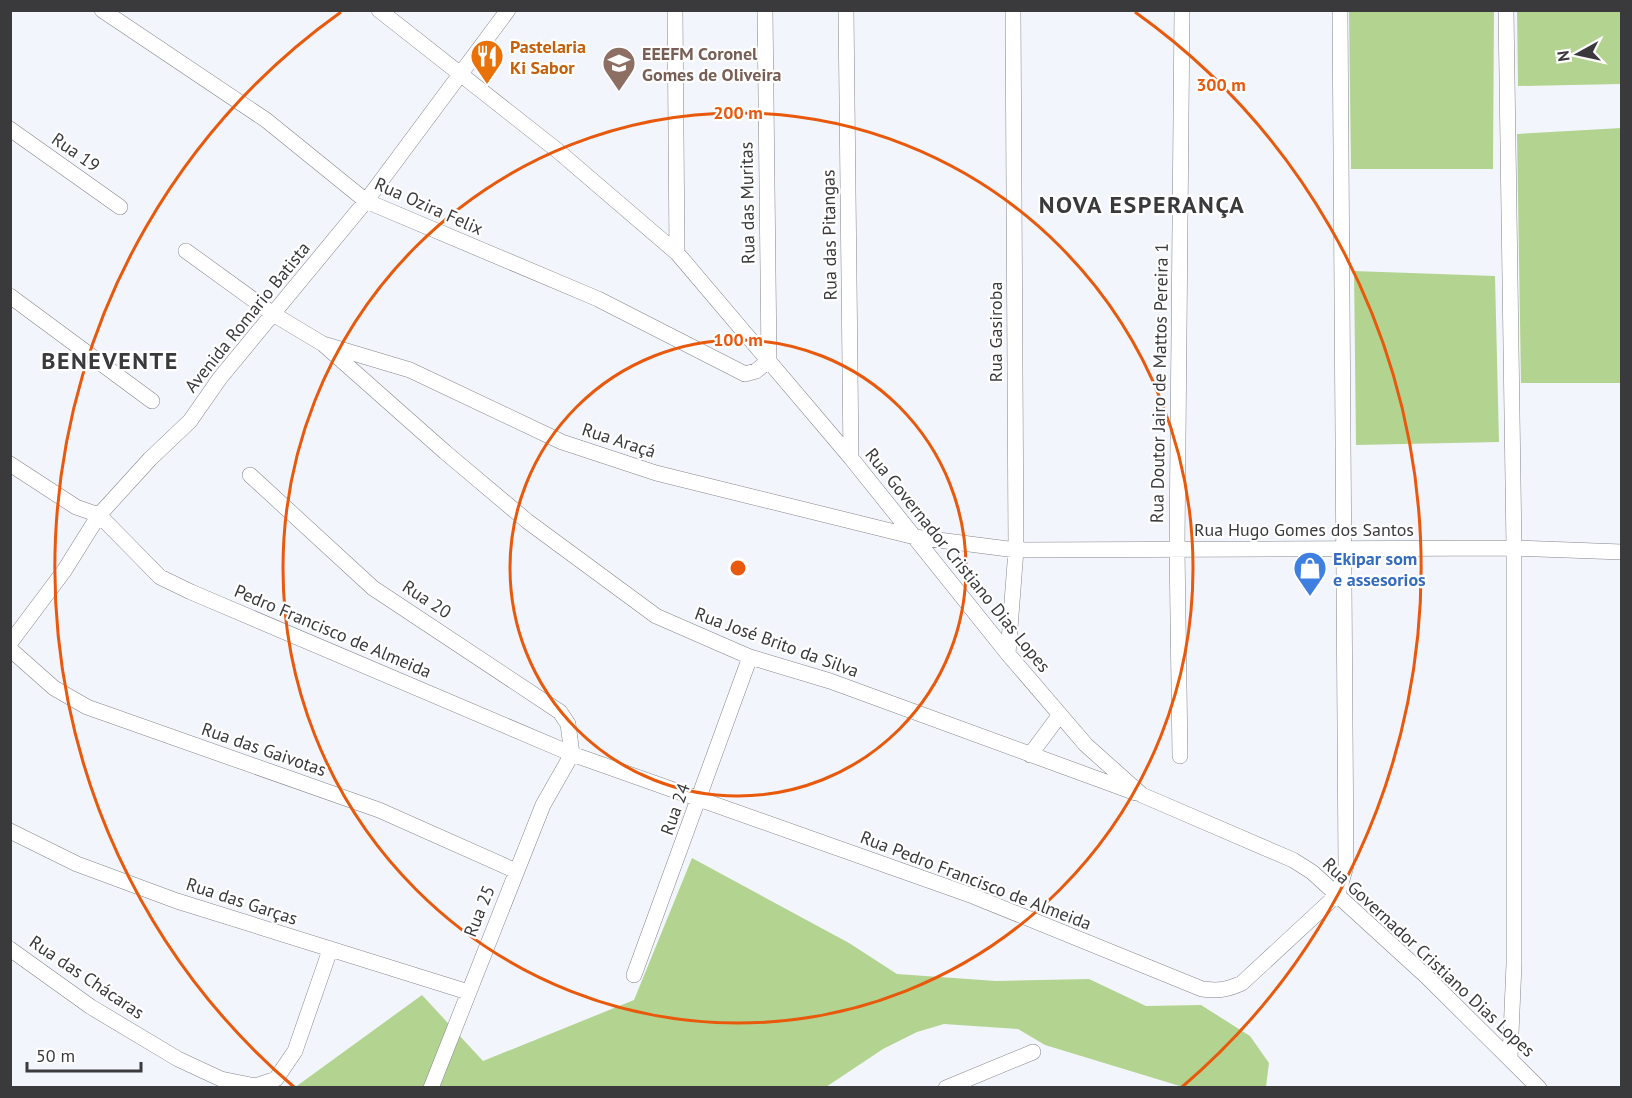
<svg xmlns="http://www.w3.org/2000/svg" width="1632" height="1098" font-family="'PT Sans',sans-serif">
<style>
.green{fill:#b3d490}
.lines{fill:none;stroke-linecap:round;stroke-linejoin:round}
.minor-casing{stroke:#84868c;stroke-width:16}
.minor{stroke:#fff;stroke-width:15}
.ring{fill:none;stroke:#e8590c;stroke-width:3}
.labels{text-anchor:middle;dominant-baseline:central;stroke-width:4.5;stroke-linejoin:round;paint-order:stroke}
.food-label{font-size:18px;font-weight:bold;fill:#c56008;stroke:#fff;text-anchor:start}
.education-label{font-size:18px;font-weight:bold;fill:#785e54;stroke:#fff;text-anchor:start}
.street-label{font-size:18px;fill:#3a3a3d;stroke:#fff}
.shop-label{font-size:18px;font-weight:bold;fill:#366cbe;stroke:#fff;text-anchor:start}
.district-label{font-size:24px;font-weight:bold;letter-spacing:1.5px;fill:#3a3a3d;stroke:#fff}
.centre{fill:#e8590c;stroke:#fff;stroke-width:3}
.ring-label{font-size:18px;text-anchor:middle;font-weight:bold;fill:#e8590c;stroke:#fff;stroke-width:4.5;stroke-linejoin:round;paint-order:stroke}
</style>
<rect width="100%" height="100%" fill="#f3f5fc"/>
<path class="green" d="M1349,11H1494L1493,169H1351Z
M1517,11H1621V84L1518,86Z
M1621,128V383H1521L1517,134Z
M1354,271L1495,276L1499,442L1356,445Z
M692,858L849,943L897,974L996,981L1089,979L1146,1006L1201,1005L1250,1036L1269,1063L1266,1087H1183L1045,1045L1018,1029L944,1024L917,1032L883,1049L826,1087L294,1088L422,995L483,1061L634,1000Z"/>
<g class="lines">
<defs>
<path id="minor" d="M102,10L266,120L366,201L598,299L745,374L756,371L769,360L765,10
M379,10L558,151L677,253L851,458L1008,654L1086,745L1142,795L1293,860L1312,872L1426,976L1539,1088
M675,10L677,253
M846,10L851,458
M1506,10L1514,548V964L1510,1057
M10,129L120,207
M186,251L273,314L323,344L445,452L527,521L656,616L750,657L830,681L1136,793
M10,296L152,401
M323,344L410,370L562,442L656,473L915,537L1016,550L1514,548L1622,552
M10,464L76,507L99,515L160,577L191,592L572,754L973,896L1202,989C1218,991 1227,990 1242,983L1338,894L1346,866L1340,10
M250,475L373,588L560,712L568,724L572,754
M10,643L64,571L99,515L150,459L190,421L220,378L366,201L508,10
M10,649L54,688L87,707L379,810L516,871
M1008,654L1016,550L1013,10
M1030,755L1059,716
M1180,756L1177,548L1182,10
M10,831L77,864L177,901L468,992
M10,949L91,1007L178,1059L221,1079L255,1086L276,1079L295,1051L330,950
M634,975L750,657
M431,1088L543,805L572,754
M946,1088L1033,1052"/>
</defs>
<use href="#minor" class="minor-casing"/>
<use href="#minor" class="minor"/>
</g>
<g class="ring">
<circle cx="738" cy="568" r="228"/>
<circle cx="738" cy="568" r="455"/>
<path d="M294 1087A683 683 0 0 1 341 12M1135 12A683 683 0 0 1 1182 1087"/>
</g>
<defs>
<symbol id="restaurant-pin" viewBox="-11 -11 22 30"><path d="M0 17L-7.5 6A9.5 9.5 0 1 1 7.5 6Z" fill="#e8710a" stroke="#fff"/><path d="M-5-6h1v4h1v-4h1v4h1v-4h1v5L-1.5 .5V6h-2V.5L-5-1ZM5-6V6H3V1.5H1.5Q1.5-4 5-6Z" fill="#fff"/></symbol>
<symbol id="school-pin" viewBox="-11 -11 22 30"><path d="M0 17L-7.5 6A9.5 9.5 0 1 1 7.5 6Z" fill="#8d6e63" stroke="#fff"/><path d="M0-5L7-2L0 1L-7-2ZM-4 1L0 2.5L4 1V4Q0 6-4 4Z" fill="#fff"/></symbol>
<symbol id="shop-pin" viewBox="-11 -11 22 30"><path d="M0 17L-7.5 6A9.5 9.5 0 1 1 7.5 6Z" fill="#3f7fe0" stroke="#fff"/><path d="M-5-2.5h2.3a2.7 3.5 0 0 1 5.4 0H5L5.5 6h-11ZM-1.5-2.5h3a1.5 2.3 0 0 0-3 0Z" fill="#fff"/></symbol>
</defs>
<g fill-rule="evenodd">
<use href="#restaurant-pin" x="468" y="37" width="38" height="52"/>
<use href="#school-pin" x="600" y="44" width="38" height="52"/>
<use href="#shop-pin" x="1291" y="549" width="38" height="52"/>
</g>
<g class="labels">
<g class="food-label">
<text x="510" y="46">Pastelaria<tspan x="510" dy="21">Ki Sabor</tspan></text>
</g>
<g class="education-label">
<text x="642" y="53">EEEFM Coronel<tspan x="642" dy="21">Gomes de Oliveira</tspan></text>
</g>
<g class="street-label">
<text transform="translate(76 152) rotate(35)">Rua 19</text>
<text transform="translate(747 203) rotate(-91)">Rua das Muritas</text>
<text transform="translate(429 206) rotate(24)">Rua Ozira Felix</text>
<text transform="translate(829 235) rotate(-91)">Rua das Pitangas</text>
<text transform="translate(247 317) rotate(-51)">Avenida Romario Batista</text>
<text transform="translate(995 332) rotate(-90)">Rua Gasiroba</text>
<text transform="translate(1159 383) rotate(-89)">Rua Doutor Jairo de Mattos Pereira 1</text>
<text transform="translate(619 440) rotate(18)">Rua Araçá</text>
<text x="1304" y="529">Rua Hugo Gomes dos Santos</text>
<text transform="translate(958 560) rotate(51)">Rua Governador Cristiano Dias Lopes</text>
<text transform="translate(427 599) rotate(33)">Rua 20</text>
<text transform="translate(333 631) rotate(23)">Pedro Francisco de Almeida</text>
<text transform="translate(777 642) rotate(20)">Rua José Brito da Silva</text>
<text transform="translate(264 749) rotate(19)">Rua das Gaivotas</text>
<text transform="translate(675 809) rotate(-70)">Rua 24</text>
<text transform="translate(976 880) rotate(21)">Rua Pedro Francisco de Almeida</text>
<text transform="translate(242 901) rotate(18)">Rua das Garças</text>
<text transform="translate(479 911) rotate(-68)">Rua 25</text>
<text transform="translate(1429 957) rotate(43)">Rua Governador Cristiano Dias Lopes</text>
<text transform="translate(87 977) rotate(34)">Rua das Chácaras</text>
</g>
<g class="shop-label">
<text x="1333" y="558">Ekipar som<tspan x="1333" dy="21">e assesorios</tspan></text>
</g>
<g class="district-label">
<text x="1142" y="204">NOVA ESPERANÇA</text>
<text x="110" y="360">BENEVENTE</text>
</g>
</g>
<circle cx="738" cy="568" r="9" class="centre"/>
<g class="ring-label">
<text x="1221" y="91">300 m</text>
<text x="738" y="119">200 m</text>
<text x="738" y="346">100 m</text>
</g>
<rect width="1632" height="1098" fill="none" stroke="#3a3a3d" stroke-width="24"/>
<g transform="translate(1578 54) rotate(262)" stroke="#ffffff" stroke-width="4.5" paint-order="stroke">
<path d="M0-4.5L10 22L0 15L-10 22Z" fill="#3a3a3d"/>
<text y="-9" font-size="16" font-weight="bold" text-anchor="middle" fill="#3a3a3d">N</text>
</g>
<path d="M27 1062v9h114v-9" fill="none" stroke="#3a3a3d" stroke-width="3"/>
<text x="36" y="1062" font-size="18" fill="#3a3a3d" stroke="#ffffff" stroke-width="4.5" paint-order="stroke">50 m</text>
</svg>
